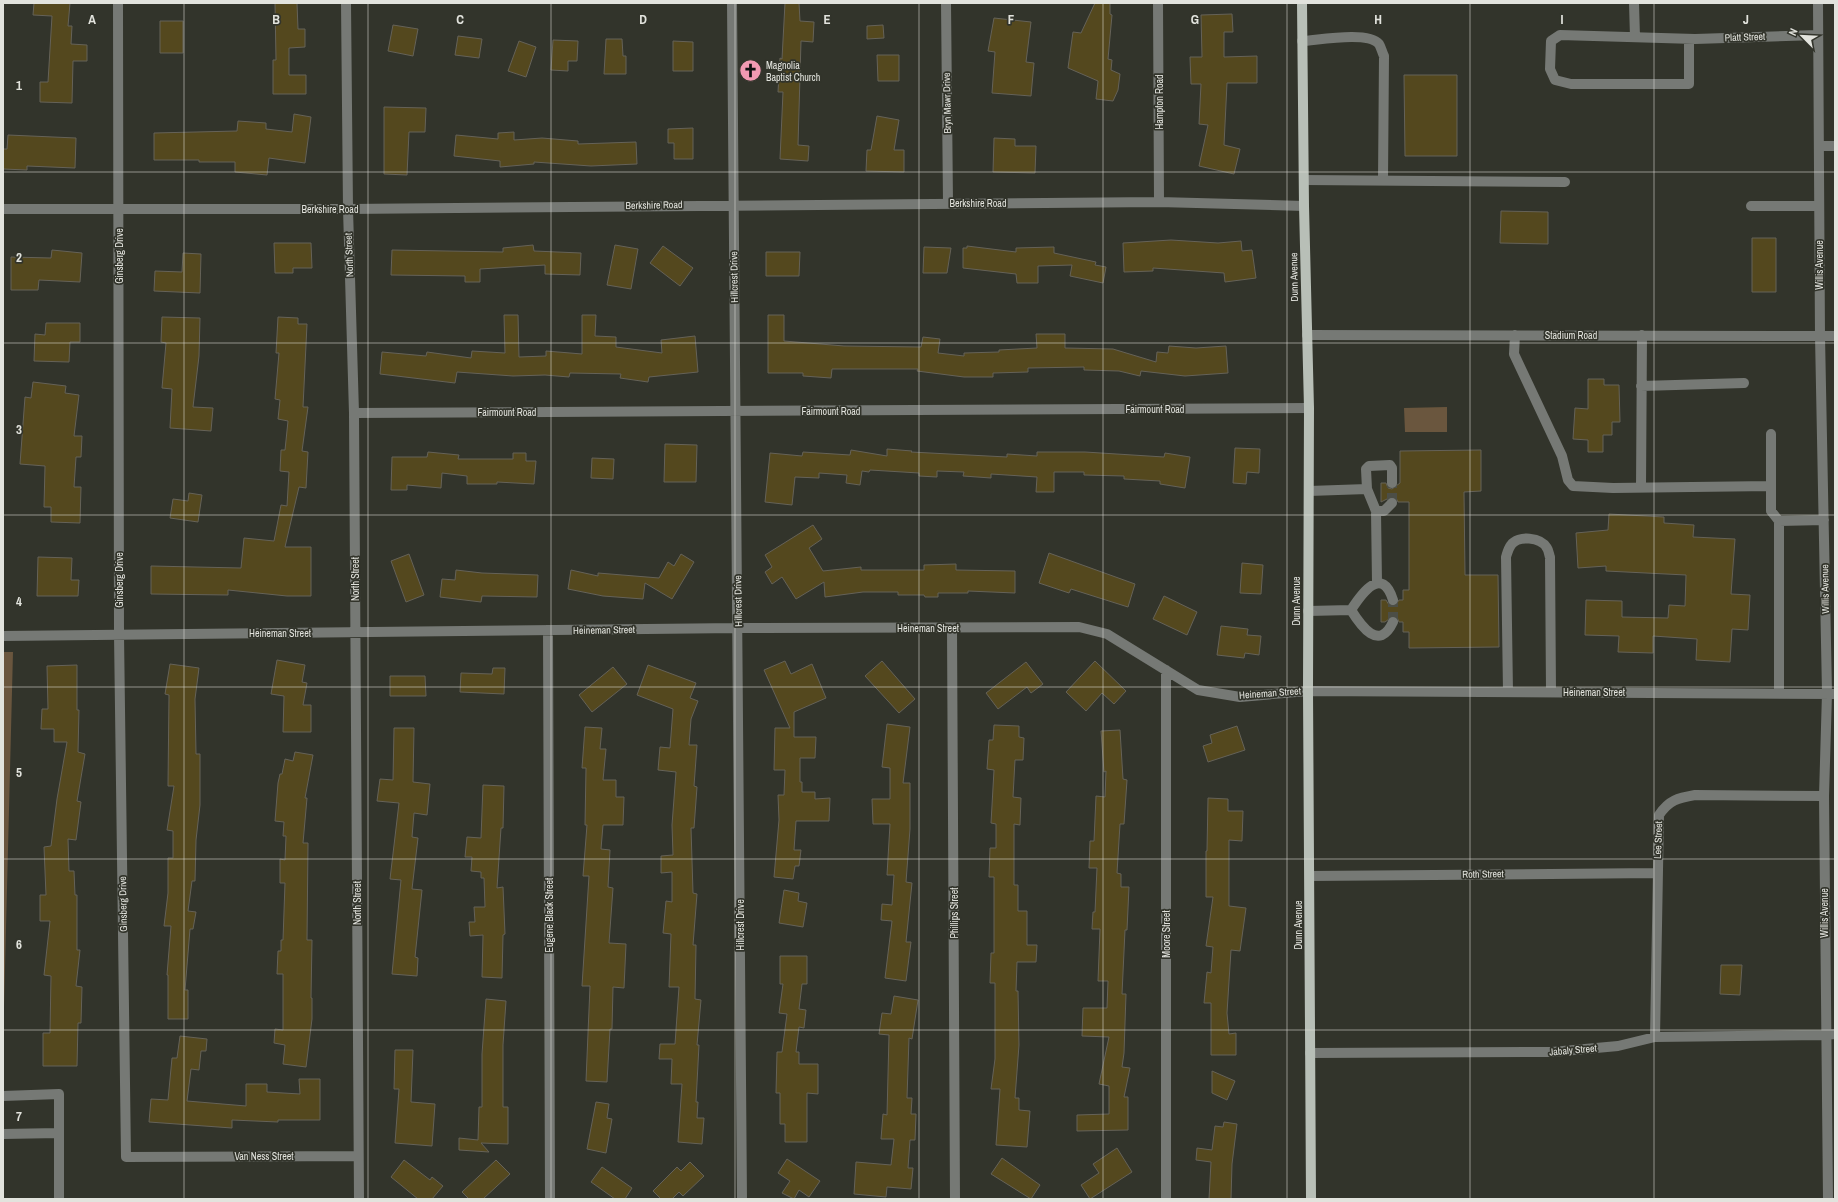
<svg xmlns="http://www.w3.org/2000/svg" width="1838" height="1202" font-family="'Archivo Narrow',sans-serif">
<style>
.green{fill:#6a563e}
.building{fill:#54481e;stroke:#656258}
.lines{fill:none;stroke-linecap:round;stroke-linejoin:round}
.minor-tunnel{stroke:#4c4e46;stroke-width:10;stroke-dasharray:10 5;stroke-linecap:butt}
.minor{stroke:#767975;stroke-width:10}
.major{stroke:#b8bfb7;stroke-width:10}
.grid{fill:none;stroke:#e2e3dd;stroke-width:1;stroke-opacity:0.55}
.labels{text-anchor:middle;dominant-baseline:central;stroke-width:3.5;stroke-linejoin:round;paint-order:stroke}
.street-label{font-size:10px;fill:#e2e3dd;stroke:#32342b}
.poi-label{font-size:10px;fill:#e2e3dd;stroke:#32342b;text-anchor:start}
.grid-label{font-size:13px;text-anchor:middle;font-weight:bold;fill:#e2e3dd;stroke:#32342b;stroke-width:3.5;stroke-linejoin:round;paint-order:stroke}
</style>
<rect width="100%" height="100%" fill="#32342b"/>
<path class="green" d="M1447,407V432H1405L1404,408Z
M3,652H13L3,1047Z"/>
<path class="building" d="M34,3H70L68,26H72L71,44L87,45V61H73L72,103L40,102V82H48L52,16L33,15Z
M275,3H297L298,29H305V47L289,48V75H306V94H273V60H276Z
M785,3H799L800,21L814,22L813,42L801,41L798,145L809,146L808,161L780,159L783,92H778L780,58L782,59Z
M1095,3H1110V14L1112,15L1108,59L1112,60L1111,70L1120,74L1118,90L1113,101L1096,99L1098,81L1068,68L1073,32L1081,33Z
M1232,14L1233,32H1224V57L1257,56V83H1227L1224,145L1240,149L1234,174L1199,166L1208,125L1199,124L1201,84H1191L1190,57H1202L1201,15Z
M994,18L1031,22L1026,62L1034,63L1031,96L992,93L995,52L988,51Z
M160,21H183V53H160Z
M393,25L418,29L413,56L388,51Z
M883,25L884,38L867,39V26Z
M458,36L482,39L479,58L455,55Z
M606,39H622L623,56H626V74H604Z
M553,40L578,41L577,61H568V71L551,70Z
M519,41L536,47L526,77L508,71Z
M673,41L693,42V71H673Z
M877,55H899V81H878Z
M1404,75H1457V156H1405Z
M384,107L426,108L425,132H409L407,175L384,174Z
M294,114L311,117L305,163L269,158L267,175L235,172V162H199V160H154V133L237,131L238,121L266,123V129L292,132Z
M877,116L899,120L894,150H904V172L866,171L867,150H871Z
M693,128V159H674V143H668V129Z
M514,132V140L542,138L578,141V144L636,142L637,164L591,166L534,162V164L500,167V161L454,156L456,135L498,139V133Z
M8,135L76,138L75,168L27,166V170L3,169V149H7Z
M994,138L1015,139V146H1036L1035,173L993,172Z
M1501,211L1548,212V244L1500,243Z
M1752,238H1776V292H1752Z
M1171,240L1218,243L1241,241L1242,251L1252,250L1256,278L1225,282L1224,273L1153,268V271L1124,272L1123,243Z
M274,243H311L312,268H293V273H275Z
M533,245L534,251L581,253L580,275L545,274V265L480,269V282H465V276L391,275L392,250L503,252V248Z
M615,245L638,249L631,289L607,285Z
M663,246L693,268L680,286L650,263Z
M967,246L1016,252V248L1054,247V253L1096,262L1095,265L1106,267L1103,283L1070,276L1072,265L1038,266V283H1017L1016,274L963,268V248H967Z
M924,247L951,248L947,273H923Z
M52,250L82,253L80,282L39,280L38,290H11V257L51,258Z
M766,252H800L799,276H766Z
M183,253L201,254L200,293L154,291L155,271L182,272Z
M504,315H518L519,357L546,356V351L582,354V315H596L595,336L616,337V347L662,353L661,340L695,336L698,372L649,377L648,382L620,378L621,374L570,373L569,377L545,375L513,376L457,372L455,383L380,374L382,352L426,356L427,352L471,358L472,351L505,353Z
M768,315H784V341L844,346L921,347L923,337L940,339L938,353L964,356V353L999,352V350L1037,348L1036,334H1065V348L1113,349L1156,362L1157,352L1168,353L1169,346L1196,348L1226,346L1228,373L1185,376L1141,371L1140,376L1119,371L1084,370V367L1028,368V372L993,373V377H964L917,371L918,369H832L831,378L803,376V373H768Z
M162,317L200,318L199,356L193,407L213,408L211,431L170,428L172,389L162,388L166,343L161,342Z
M278,317L298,318V324H307L303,407H308L302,451L308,452L306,488L299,487L285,547H311V596H287L228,590V595L151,594V566L241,568L244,538L274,541L281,505L287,506L289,472L280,471L281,450H285L288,421L278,419L280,400L275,399L279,353H276Z
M46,323H80V342H70L69,362L34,361L35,334L45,335Z
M1588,379H1604V385H1619L1620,422H1612V435H1603V452H1588V440L1573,439L1575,408L1588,409Z
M33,382L66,386L65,393L79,395L74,436H82L81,457H76L74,487H81L80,523L51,522V507H44L45,466L20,464L25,397L31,398Z
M665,444L697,445L696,482H664Z
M1235,448L1260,449L1259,473L1247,472L1246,484L1233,483Z
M887,449L912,451L911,452L1007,457V454L1037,456V452H1085L1164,457L1165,453L1190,457L1185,488L1160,484V481L1124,479V476L1084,475V472H1054V492H1036L1037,477L991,474V478L963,476L964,472L937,471V477L919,476V473L870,470L869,472L862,471L860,485L846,483L847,475L819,473V478L795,477L792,505L765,502L770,453L802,456L803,452L850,455L851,450L887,456Z
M1481,450V491L1464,492L1465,575H1498L1499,647L1409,648V632H1403V622H1399L1397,617L1393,616L1385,622H1381V600H1386L1389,605L1395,606L1399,600H1403V590H1409V502H1398L1396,498L1391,497L1381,502V483H1386L1388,488L1392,489L1400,483V451Z
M428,452L459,455L458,459H513V453H526V461H536L534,484L497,482V484H467V476L442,473L441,488L407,485V490H391L392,457H427Z
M592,458L614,459L613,479L591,478Z
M189,493L202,495L198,522L170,518L173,499L188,501Z
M1609,514L1664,517V523L1694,525L1693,537L1735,539L1731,594L1750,595L1748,630L1732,629L1730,662L1696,660L1697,639L1653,636V653L1618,652L1619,636L1585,635L1586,600L1622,601V617L1668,618L1669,605L1685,606L1686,575L1606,571V566L1578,568L1576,533L1608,530Z
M813,525L822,539L809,548L823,571L861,567V570H924V565L956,564V570L1015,571V593L968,591V593H938V597H925L924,595H898V592H863L825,597L824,582L796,599L782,577L772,584L765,572L772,567L765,555Z
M1049,553L1135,584L1128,607L1071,589L1069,593L1039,583Z
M409,554L424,595L406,602L391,561Z
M681,554L694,562L672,599L645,583L643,599L603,596L568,589L571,570L598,576V573L659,578L668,562L674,566Z
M38,557L72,558L71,580H79L78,596H37Z
M1242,563L1263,565L1261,594L1240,593Z
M456,570L482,573L538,575L537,597L482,596L481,602L440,597L442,579L455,580Z
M1164,596L1197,612L1187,635L1153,619Z
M1221,626L1248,629L1247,635L1261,636L1259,655L1245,653L1244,658L1217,655Z
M277,660L305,665L302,682L307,683L303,705H311V732H283L284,696L271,694Z
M785,661L791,674L812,664L826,698L794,712V737H816L815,758H800V782H802V792H815V799L830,798L829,821H796L794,850H801L799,866H795L793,879L774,877L779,820L778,795H784L785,770H774L775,728H790L764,670Z
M882,661L915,699L899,713L865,676Z
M1095,661L1126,691L1114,704L1102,693L1086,711L1066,692Z
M1026,662L1043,684L1031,693L1027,687L998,709L986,693Z
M170,664L199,668L195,699L196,754H200V805L196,840L195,881H192L188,911L196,912L193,929H190L185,990H188V1019H168V975H167L171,926H164L168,893V858H173V831L167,830L174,786H168L169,695L165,694Z
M77,665V710H79L78,752L85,754L77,801L81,802L76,840L68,839L69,871H74L75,895H77V950H80L76,986L82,987L81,1023H78L77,1066H43V1033H50L51,976L44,975L50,921H40V895H46L44,847L51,846L57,799L67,742H54V729H41L42,709H48L47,666Z
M648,665L696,683L690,698L698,701L691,719L689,745H697L694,786L697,787L694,828H691L693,893L697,894L693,945H696L695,999L701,1000L697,1045H699L696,1102H698L697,1118H704L702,1144L678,1142L682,1084H671L672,1059H659L660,1044H675L679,987H669L671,934L663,933L666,901L672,902V872L661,873V856L673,855L672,825L676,772L658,770L660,747L670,748L673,709L637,695Z
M613,667L627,684L592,712L579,695Z
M493,668H505L504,694L460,692L461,673L492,674Z
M390,676H425L426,696H390Z
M887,724L910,727L903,783H910V829L906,882L912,883L906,942H911L906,981L885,978L892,921L881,920L882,904L892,905L894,875H887L890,824H873L872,799H890V768L882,767Z
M994,725L1019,726V737L1024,738L1023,760H1015L1013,797L1021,798L1020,825L1014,824V885H1018V911H1027V945H1037L1036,962H1017L1016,991H1018L1019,1045L1015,1098H1019V1110L1030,1111L1027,1147L996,1145L1000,1089H991L995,1059V983H990L991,953H994V877H989L990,848H996V824L991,823L994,770L987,769L989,740H993Z
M1237,726L1245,750L1208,762L1203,746L1212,743L1210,735Z
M585,727L602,728L600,749H606L603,780H616V797H624L623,825H603L601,849L610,850L608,887L613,888L609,943L626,944L624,988L613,987L612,1029H610L607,1082L586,1081L590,986H582L589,876H583L587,825H585L586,768H582Z
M394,728H414L413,782L430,784L427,815L414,813L412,837L418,838L412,889L422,890L415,957L418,958L417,976L392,974L401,880L390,879L399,803L377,801L380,779L393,780Z
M1120,730L1123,779L1127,780L1124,824H1120L1117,873L1121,874V887H1129L1127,930H1125L1122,994H1126L1124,1053L1122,1067L1130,1068L1124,1097H1128V1130L1077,1131V1115L1109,1114V1086L1099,1084L1109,1037L1082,1036L1083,1008H1107L1108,981H1098L1100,929H1092L1093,912H1095L1097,868H1089L1090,841H1094L1096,796L1105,797L1106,771L1104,772L1101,731Z
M295,752L313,755L305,798H307L303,843H308L307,940H312L311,998H312V1019L306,1067L283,1064L285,1045L274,1043L275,1029L283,1030V974H277L278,951H281V940H283L285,883H280V859L285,860L286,836H283L284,822L275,821L278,783L280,774H282L285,759L293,761Z
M483,785L504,786L503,828H501L497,888L503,887L505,934L503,935L502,978L482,977L483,935L470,936L469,922H475L474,907H485L484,878H481V872L471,871L472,857H465L467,837L481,838Z
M1208,798L1228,799V811H1243L1242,841L1229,840V906L1246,908L1240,951L1231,950L1227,1013L1229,1034L1236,1033V1055H1211V1003H1204L1207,972L1211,973L1213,947L1206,946L1213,897H1206V851H1207Z
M784,890L799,893L798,901L807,903L803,927L779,923Z
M780,956H807V984H802L799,1009L806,1010L804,1028L799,1027L796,1052H799V1064H818V1094L807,1093V1142H785V1124H780V1093H776L777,1052H782L787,1014L779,1013L783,984H780Z
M1721,965H1742L1740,995L1720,994Z
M894,996L918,1000L912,1039L909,1038L907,1098H912L911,1114H916L915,1140H910L908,1168H913L911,1189L887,1187L886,1197L854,1194L856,1162L891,1165L894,1139H881L883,1114L887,1115L889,1035L879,1034L882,1013L891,1014Z
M486,999L506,1001L503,1045V1107H508V1144L481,1143L489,1152L459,1150V1138L478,1140L479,1107H482V1054Z
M180,1036L207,1039L206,1051H201L199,1070L191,1069L187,1101L246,1106V1084H267V1092L300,1094L299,1079H320V1120H278V1122L232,1120V1128L149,1122L151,1099L168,1100L172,1058H177Z
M395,1050H413L411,1102L435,1104L432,1146L395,1143L399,1089H394Z
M1212,1071L1235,1081L1227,1100L1212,1093Z
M596,1102L609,1104L607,1118L612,1119L606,1153L587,1149Z
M1224,1122L1237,1124L1232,1164L1231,1199H1209L1211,1162L1196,1160L1197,1148L1212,1150L1215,1126L1223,1127Z
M1117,1148L1132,1172L1090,1199L1081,1185L1099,1173L1093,1164Z
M1002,1158L1040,1185L1031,1199L991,1174Z
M787,1159L820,1181L809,1197L799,1190L794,1199L782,1193L790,1181L778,1173Z
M404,1160L430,1180L432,1177L443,1186L432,1199H418L391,1177Z
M496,1160L510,1174L483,1199H469L462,1192Z
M690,1162L704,1176L683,1196L679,1192L672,1199H661L653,1191L677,1167L681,1171Z
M602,1167L632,1188L625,1199H615L591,1182Z"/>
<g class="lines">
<path class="minor-tunnel" d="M1392,503V483
M1393,622V600"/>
<path class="minor" d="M118,3L119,634L126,1157L358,1156
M346,3L348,209L354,413L359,1199
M732,3L742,1199
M946,3L948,203
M1158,3L1159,202
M1634,3L1635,37
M1818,3L1820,336L1827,693L1824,796L1828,1199
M1689,39V84H1571L1555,80L1550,69L1551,41L1560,35L1695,39L1818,35
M1302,41C1319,40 1368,31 1379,44C1381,47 1382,52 1384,56L1383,180
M1819,146H1835
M1304,180L1565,182
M1751,206H1819
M3,209H348L1159,202L1304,206
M1307,335L1835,336
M1515,335L1514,354L1562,456L1568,480L1573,486L1613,488L1771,486
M1641,386L1744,383
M354,413L1309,408
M1771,434V511L1779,521
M1641,487L1642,335
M1367,489L1366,469L1369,466L1390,465L1392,468V483
M1309,491L1367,489L1376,511L1377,583
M1376,511H1384L1392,503
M1351,610C1362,593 1382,565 1393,600
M1351,610C1361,626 1379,652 1393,622
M1308,611L1351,610
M952,628L955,1199
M548,630L550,1199
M3,636L738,628L1079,627L1107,634L1198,690L1240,697L1308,691L1835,694
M1508,692L1506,557C1507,554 1508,549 1511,545C1518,535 1541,537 1547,548C1549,551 1549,555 1550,557L1551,692
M1779,693V521L1824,520
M1310,876L1657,873
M1655,1037L1659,815C1669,800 1678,798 1695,795L1824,796
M1310,1053L1552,1052L1618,1046L1655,1037L1825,1035L1835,1034
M3,1096L59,1094V1199
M3,1134L59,1133
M1166,1199V670"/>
<path class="major" d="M1302,3L1304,206L1309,408L1308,691L1311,1199"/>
</g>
<path class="grid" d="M184,3V1199M368,3V1199M551,3V1199M735,3V1199M919,3V1199M1103,3V1199M1287,3V1199M1470,3V1199M1654,3V1199M3,172H1835M3,343H1835M3,515H1835M3,687H1835M3,859H1835M3,1030H1835"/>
<defs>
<symbol id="church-disc" viewBox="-11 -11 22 22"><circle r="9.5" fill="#f19ab2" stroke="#32342b"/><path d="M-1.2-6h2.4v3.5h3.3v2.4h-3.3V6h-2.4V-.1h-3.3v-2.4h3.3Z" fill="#111"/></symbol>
</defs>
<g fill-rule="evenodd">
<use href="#church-disc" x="738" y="58" width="25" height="25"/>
</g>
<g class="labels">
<g class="street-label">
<text transform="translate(1745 37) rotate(-2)">Platt Street</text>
<text transform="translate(1159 102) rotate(-90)">Hampton Road</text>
<text transform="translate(947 103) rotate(-91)">Bryn Mawr Drive</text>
<text x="978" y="203">Berkshire Road</text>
<text transform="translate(654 205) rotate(-1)">Berkshire Road</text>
<text x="330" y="209">Berkshire Road</text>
<text transform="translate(349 255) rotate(-92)">North Street</text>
<text transform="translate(119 256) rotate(-90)">Ginsberg Drive</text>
<text transform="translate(1819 265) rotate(-90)">Willis Avenue</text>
<text transform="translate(734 277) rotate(-91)">Hillcrest Drive</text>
<text transform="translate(1294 277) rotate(-91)">Dunn Avenue</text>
<text x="1571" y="335">Stadium Road</text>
<text x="1155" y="409">Fairmount Road</text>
<text x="831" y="411">Fairmount Road</text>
<text x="507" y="412">Fairmount Road</text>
<text transform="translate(355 579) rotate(-90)">North Street</text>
<text transform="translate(119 580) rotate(-90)">Ginsberg Drive</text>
<text transform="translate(1825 589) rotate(-91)">Willis Avenue</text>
<text transform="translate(738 601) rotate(-91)">Hillcrest Drive</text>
<text transform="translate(1296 601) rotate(-90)">Dunn Avenue</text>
<text x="928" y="628">Heineman Street</text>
<text transform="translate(604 630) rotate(-1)">Heineman Street</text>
<text x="280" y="633">Heineman Street</text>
<text x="1594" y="692">Heineman Street</text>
<text transform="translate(1270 693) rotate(-4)">Heineman Street</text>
<text transform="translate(1658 840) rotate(-88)">Lee Street</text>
<text transform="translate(1483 874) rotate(-1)">Roth Street</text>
<text transform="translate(357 903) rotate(-90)">North Street</text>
<text transform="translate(123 904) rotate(-91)">Ginsberg Drive</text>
<text transform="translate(954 913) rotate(-90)">Phillips Street</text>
<text transform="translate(1824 913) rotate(-90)">Willis Avenue</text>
<text transform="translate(549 915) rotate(-90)">Eugene Black Street</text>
<text transform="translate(740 925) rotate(-90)">Hillcrest Drive</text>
<text transform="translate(1298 925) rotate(-90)">Dunn Avenue</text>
<text transform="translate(1166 934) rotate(-90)">Moore Street</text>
<text transform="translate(1573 1050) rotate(-5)">Jabaly Street</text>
<text x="264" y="1156">Van Ness Street</text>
</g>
<g class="poi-label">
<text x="766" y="65">Magnolia<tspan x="766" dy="12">Baptist Church</tspan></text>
</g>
</g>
<g class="grid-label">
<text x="92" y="24">A</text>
<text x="276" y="24">B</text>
<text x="460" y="24">C</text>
<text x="643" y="24">D</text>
<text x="827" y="24">E</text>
<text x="1011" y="24">F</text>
<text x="1195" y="24">G</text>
<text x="1378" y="24">H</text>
<text x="1562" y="24">I</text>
<text x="1746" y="24">J</text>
<text x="19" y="90">1</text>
<text x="19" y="262">2</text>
<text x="19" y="434">3</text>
<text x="19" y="606">4</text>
<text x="19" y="777">5</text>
<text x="19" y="949">6</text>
<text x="19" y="1121">7</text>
</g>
<rect width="1838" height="1202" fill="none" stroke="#e2e3dd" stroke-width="8"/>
<g transform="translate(1802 36) rotate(294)" stroke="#32342b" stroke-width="3" paint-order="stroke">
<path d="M0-3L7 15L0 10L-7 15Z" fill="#e2e3dd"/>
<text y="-6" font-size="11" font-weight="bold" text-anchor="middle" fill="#e2e3dd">N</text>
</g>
</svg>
